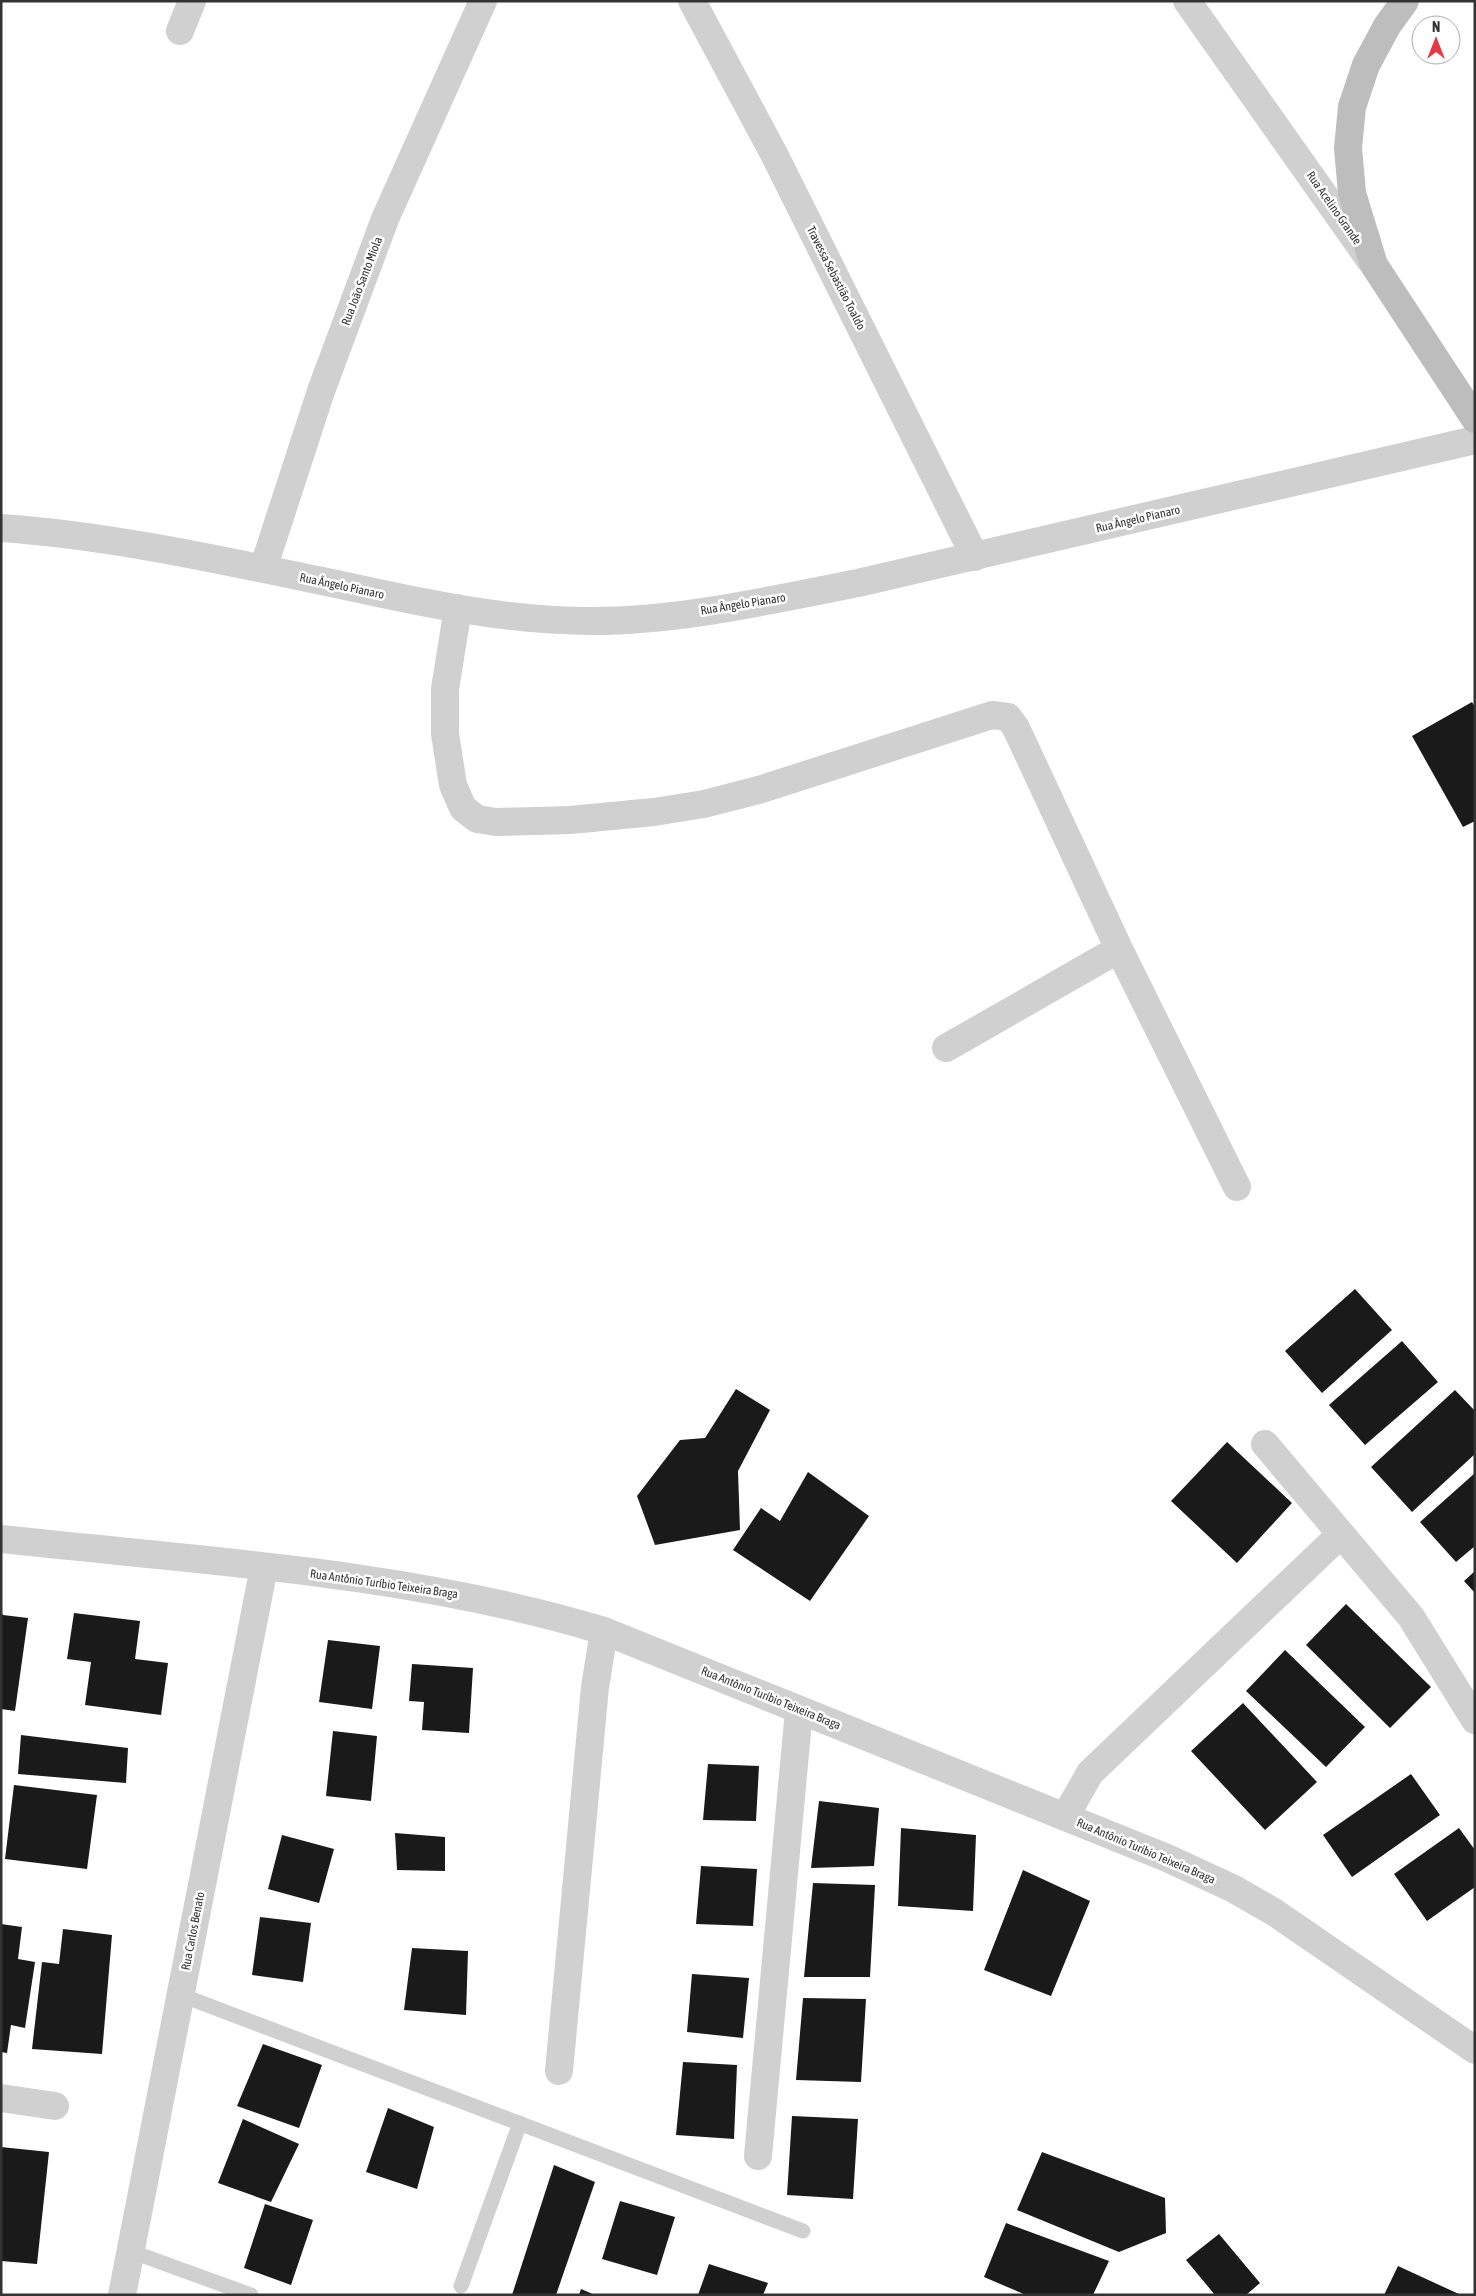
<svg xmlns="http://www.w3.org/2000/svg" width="1476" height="2296" font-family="'Asap Condensed',sans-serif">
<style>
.building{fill:#1a1a1a}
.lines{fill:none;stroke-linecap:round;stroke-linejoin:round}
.lane{stroke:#d0d0d0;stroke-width:15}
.street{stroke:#d0d0d0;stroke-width:28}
.secondary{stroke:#bdbdbd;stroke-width:28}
.labels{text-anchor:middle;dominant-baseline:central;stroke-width:5;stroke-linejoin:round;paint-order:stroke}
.street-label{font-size:12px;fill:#333;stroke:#fff}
</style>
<rect width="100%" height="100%" fill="#fff"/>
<path class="building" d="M1472,702L1475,707V821L1463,827L1412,736Z
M1355,1289L1392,1330L1322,1393L1285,1351Z
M1402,1341L1438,1382L1365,1445L1329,1405Z
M736,1389L770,1410L738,1471L740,1530L655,1545L637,1496L680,1440L705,1438Z
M1455,1390L1475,1411V1454L1412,1512L1371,1467Z
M1227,1442L1292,1503L1237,1563L1171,1501Z
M808,1472L869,1516L810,1601L733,1550L761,1508L780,1521Z
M1475,1473V1546L1456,1562L1420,1522Z
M1475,1571V1593L1464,1581Z
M1346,1604L1431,1687L1390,1728L1306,1645Z
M1,1612L3,1615L28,1618L15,1711L1,1709Z
M74,1613L140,1621L135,1659L168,1663L161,1715L85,1705L91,1662L67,1659Z
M328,1640L380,1646L372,1709L319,1702Z
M1285,1650L1365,1727L1326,1767L1246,1691Z
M412,1664L473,1668L469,1733L422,1730L424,1702L409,1701Z
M1243,1703L1317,1782L1265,1830L1191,1751Z
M333,1731L377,1736L371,1801L326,1796Z
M21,1735L128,1748L126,1783L18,1774Z
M708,1764L759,1766L756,1821L703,1820Z
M1411,1774L1440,1815L1352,1877L1323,1835Z
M14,1785L97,1795L87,1869L5,1859Z
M819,1801L879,1808L874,1866L811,1868Z
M901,1828L976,1835L973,1911L898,1906Z
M1459,1828L1475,1850V1887L1427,1921L1394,1874Z
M395,1833L445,1837V1871L397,1870Z
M282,1835L334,1849L319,1903L268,1889Z
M701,1866L757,1869L753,1926L696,1924Z
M1023,1870L1090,1901L1051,1996L984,1970Z
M813,1883L875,1885L870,1977H804Z
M260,1917L311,1923L303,1982L252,1975Z
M1,1924L22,1927L18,1959L35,1962L25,2028L11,2025L7,2053L1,2052Z
M63,1929L112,1935L102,2054L32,2049L42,1962L59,1964Z
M412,1948L468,1951L466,2015L404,2010Z
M692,1974L749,1978L743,2038L687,2032Z
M803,1998L866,1999L861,2082L796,2080Z
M263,2044L322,2065L299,2128L237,2106Z
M683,2062L737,2065L734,2139L676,2135Z
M388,2108L434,2127L417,2189L366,2172Z
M792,2116L858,2119L853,2199L787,2195Z
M243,2119L299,2144L271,2202L218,2183Z
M1,2147L49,2152L37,2264L1,2261Z
M1042,2152L1165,2198L1166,2233L1119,2252L1017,2210Z
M554,2165L595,2182L556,2295H512Z
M620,2201L675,2217L657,2275L602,2259Z
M265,2204L313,2220L291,2285L244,2268Z
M1006,2223L1109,2261L1093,2295H1026L984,2277Z
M1219,2234L1260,2283L1246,2295H1215L1186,2260Z
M709,2264L768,2283L763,2295H698Z
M1398,2266L1461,2295H1384Z
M581,2289L595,2295H579Z"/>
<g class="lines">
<path class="lane" d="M181,1995L803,2231
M130,2251L251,2295
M461,2286L520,2123"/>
<path class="street" d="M692,1L774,154L975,557
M1187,1L1370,260
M180,31L192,1
M1,528C116,536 229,562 341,585C423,603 507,621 591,621C681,621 771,600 858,583L1475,440
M263,569L321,391L385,219L483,1
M458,608L445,689V734L453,785L463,808L477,819L496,822L570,820L654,812L704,804L762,789L992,715L1008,717L1016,728L1119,949L1237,1187
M946,1048L1119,949
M1265,1444L1411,1617L1475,1720
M1,1539C203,1561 410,1572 604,1631L1167,1858L1232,1888L1274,1912L1475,2050
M1065,1817L1090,1773L1341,1534
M559,2071L595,1687L604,1631
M1,2098L55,2106
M758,2156L799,1710
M122,2295L264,1567"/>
<path class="secondary" d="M1405,1L1387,26L1366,65L1352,107L1348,148L1352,193L1374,265L1475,419"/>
</g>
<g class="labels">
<g class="street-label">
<text transform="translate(1334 208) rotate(55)">Rua Acelino Grande</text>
<text transform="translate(836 278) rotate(63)">Travessa Sebastião Toaldo</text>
<text transform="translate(362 281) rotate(-69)">Rua João Santo Miola</text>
<text transform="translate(1138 519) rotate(-13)">Rua Ângelo Pianaro</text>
<text transform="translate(342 586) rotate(12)">Rua Ângelo Pianaro</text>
<text transform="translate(743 604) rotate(-9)">Rua Ângelo Pianaro</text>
<text transform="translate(384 1584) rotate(8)">Rua Antônio Turíbio Teixeira Braga</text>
<text transform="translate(771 1698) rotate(22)">Rua Antônio Turíbio Teixeira Braga</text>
<text transform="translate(1146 1851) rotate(23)">Rua Antônio Turíbio Teixeira Braga</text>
<text transform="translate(193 1931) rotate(-79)">Rua Carlos Benato</text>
</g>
</g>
<rect width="1476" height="2296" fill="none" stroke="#333333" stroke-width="5"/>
<g transform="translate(1436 40)"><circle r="24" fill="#ffffff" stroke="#adadad"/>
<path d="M0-4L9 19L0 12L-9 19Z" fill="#e63946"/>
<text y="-8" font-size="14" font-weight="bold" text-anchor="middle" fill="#333333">N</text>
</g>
</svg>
